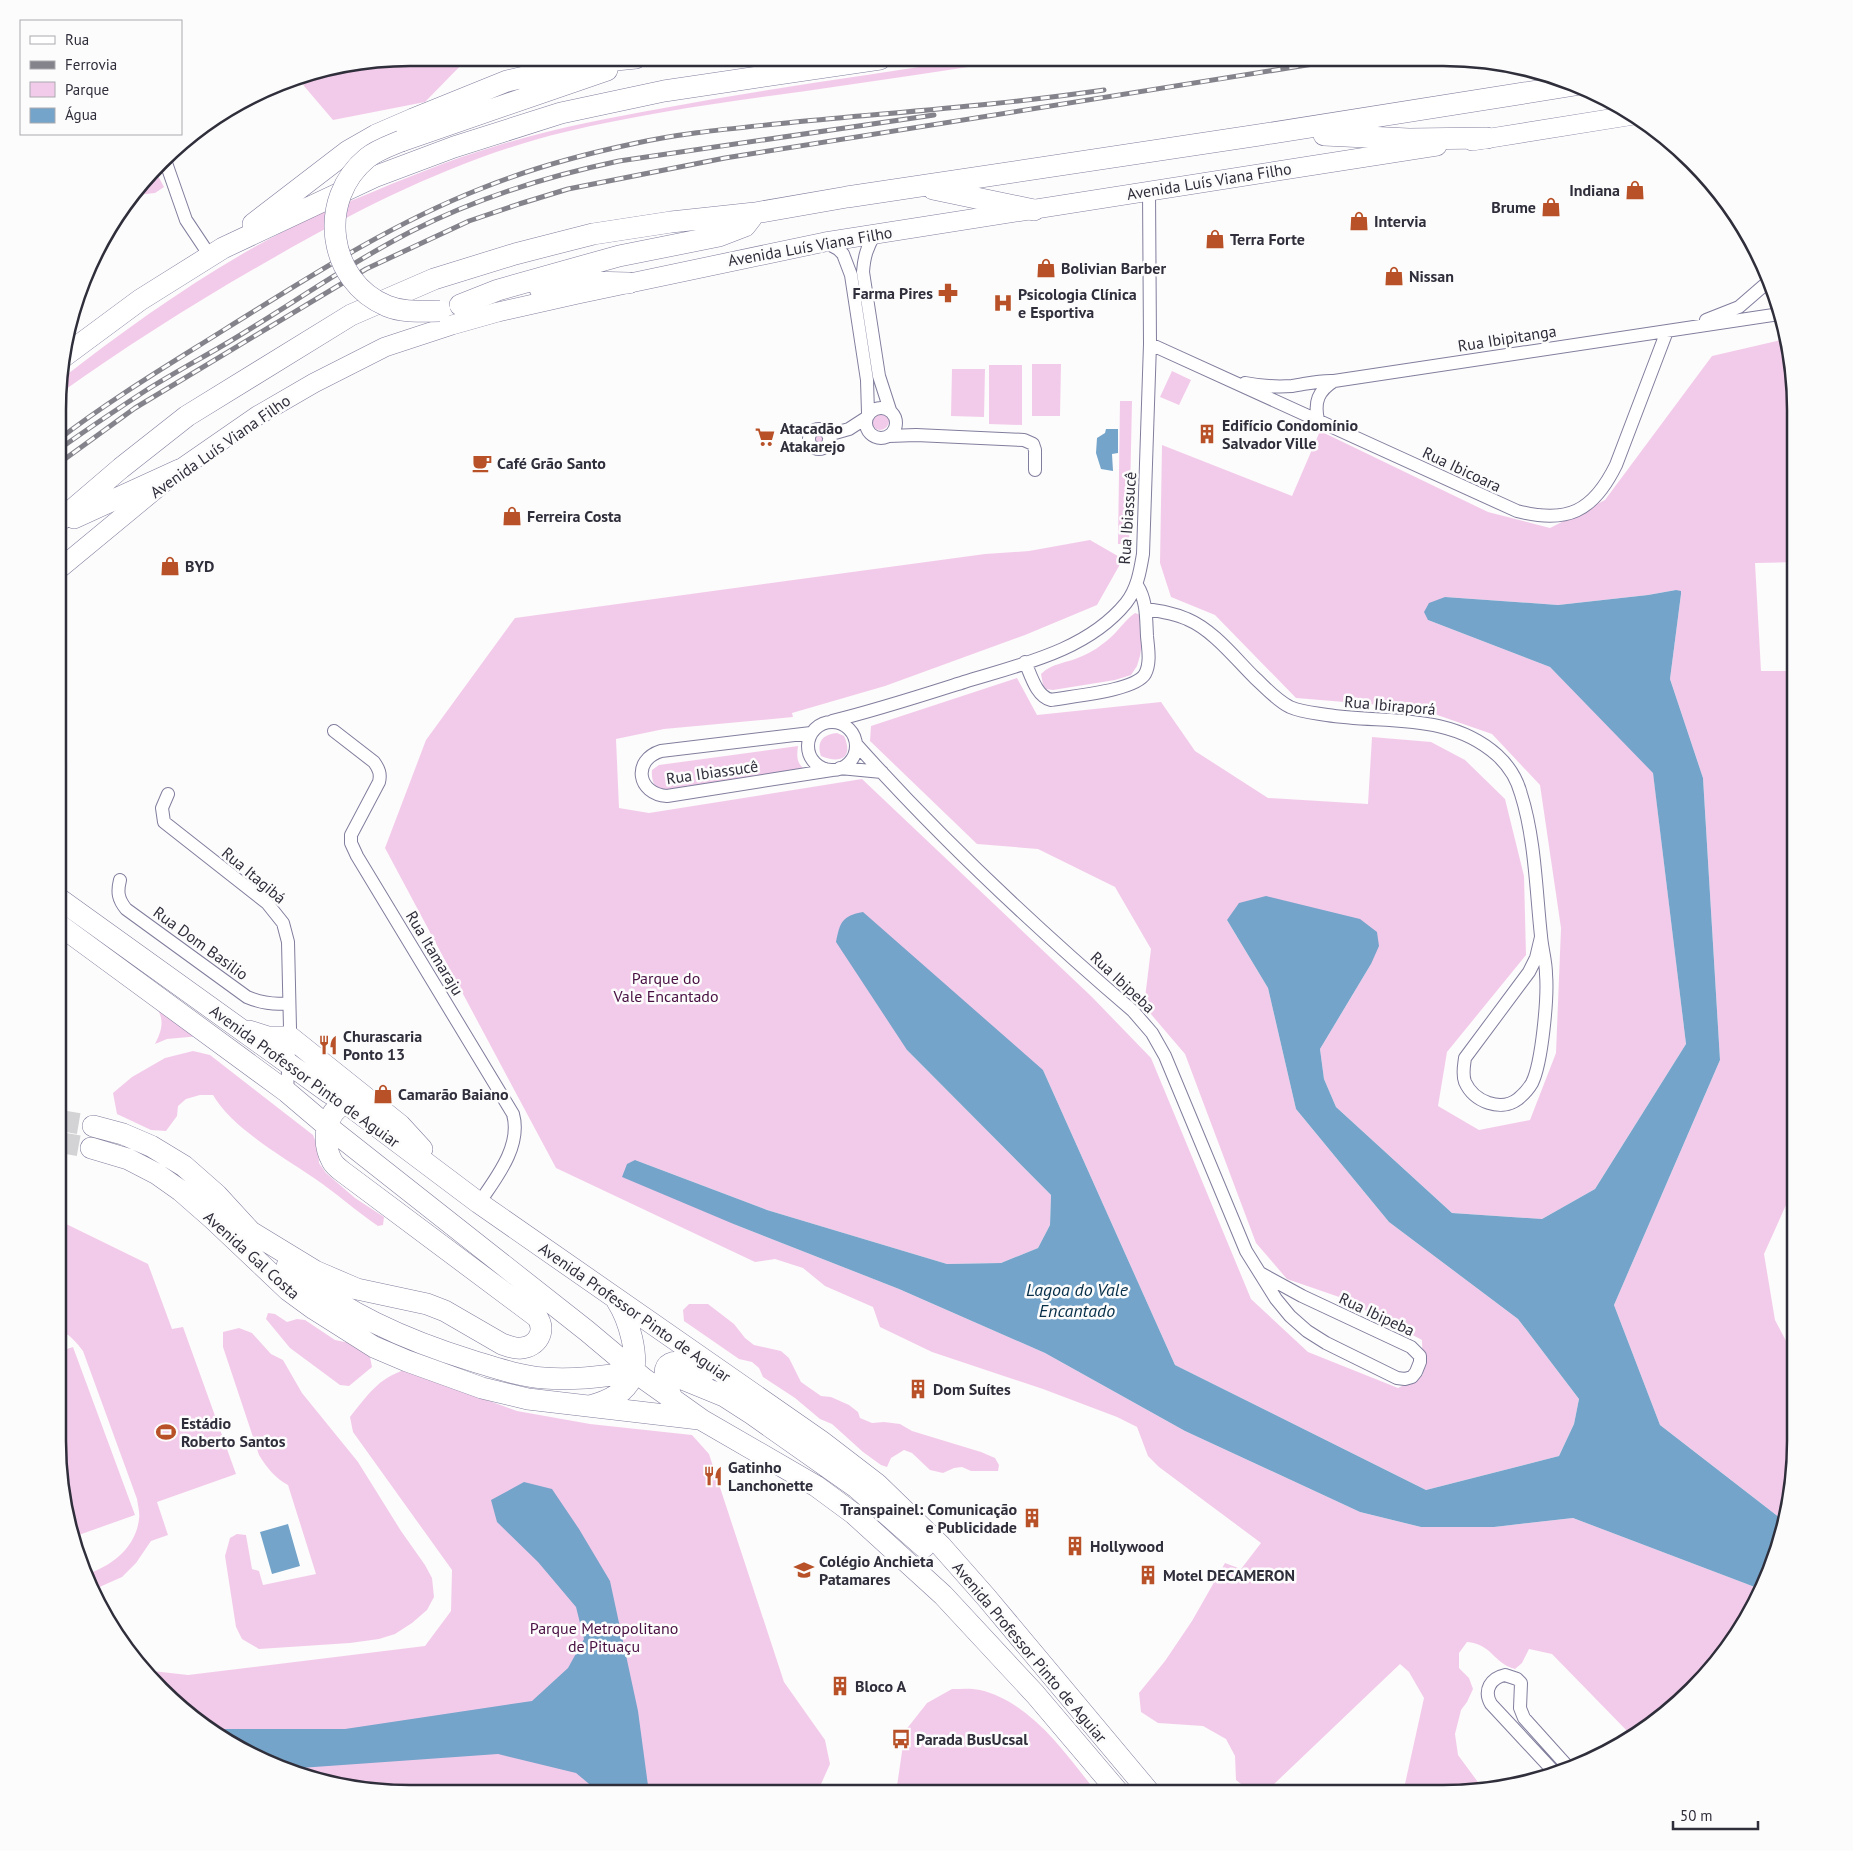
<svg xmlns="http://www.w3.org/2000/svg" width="1853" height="1851" font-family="'PT Sans',sans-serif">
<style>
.green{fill:#f3cbea}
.water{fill:#74a4ca}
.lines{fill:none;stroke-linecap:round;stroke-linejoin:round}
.primary-tunnel{stroke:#d3d3d5;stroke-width:21;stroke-dasharray:21 11;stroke-linecap:butt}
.minor-casing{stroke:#807e9d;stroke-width:14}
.secondary-casing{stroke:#807e9d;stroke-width:20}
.primary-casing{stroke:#807e9d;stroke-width:22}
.trunk-casing{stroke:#807e9d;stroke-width:22}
.minor{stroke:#fff;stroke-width:12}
.secondary{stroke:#fff;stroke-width:19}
.primary{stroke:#fff;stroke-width:21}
.trunk{stroke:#fff;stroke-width:21}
.rail-casing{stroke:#84838b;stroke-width:5}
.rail{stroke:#fcfcfc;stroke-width:3;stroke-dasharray:9;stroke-linecap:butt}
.trunk-bridge-casing{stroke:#807e9d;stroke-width:22;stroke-linecap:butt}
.trunk-bridge{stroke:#fff;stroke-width:21}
.labels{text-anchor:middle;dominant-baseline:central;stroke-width:5;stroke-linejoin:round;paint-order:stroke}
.street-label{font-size:16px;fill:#2f2e3b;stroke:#fcfcfc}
.poi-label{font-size:16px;font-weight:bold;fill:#2f2e3b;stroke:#fcfcfc;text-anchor:start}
.park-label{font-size:16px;fill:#491042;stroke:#fcfcfc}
.water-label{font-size:18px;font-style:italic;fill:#072f49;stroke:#fcfcfc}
.rim{fill:none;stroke:#2f2e3b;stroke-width:2.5}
</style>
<rect width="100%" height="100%" fill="#fcfcfc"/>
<path class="green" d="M410,58H468L425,102L333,120L304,86L299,76Z
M971,59H1022C950,70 878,81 806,91C725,102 644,113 565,132C457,158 356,210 261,265C191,305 124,348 59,394L60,380C137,320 219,262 308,219C324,211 341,205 358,198C403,179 449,160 496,146C551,129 608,118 664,108C766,89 869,75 971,59Z
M156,172L164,187L155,193L137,195Z
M1785,339L1795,387V562L1755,563L1761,671H1795V1185L1764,1254L1775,1320L1795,1358V1464L1785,1522L1660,1425L1614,1305L1720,1060L1703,778L1670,679L1681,594L1676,590L1648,595L1558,605L1445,597L1428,620L1550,667L1653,772L1686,1044L1595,1189L1542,1219L1452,1213L1336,1107L1324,1079L1320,1049L1371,964L1227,920L1268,988L1296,1109L1389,1222L1518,1319L1579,1399L1574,1424L1559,1456L1426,1490L1175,1365L1043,1070L907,1050L1051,1195L1050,1225L1038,1248L1001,1263L947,1264L767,1210L635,1160L736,1225L899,1289L1045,1353L1185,1431L1360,1512L1421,1527H1494L1573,1518L1760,1589L1748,1617L1708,1674L1657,1721L1631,1735L1552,1654L1529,1649L1522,1663L1515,1669C1493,1663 1492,1644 1467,1642L1459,1653V1668L1469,1678L1473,1689L1467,1702L1461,1710L1455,1734L1458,1755L1483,1789L1466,1793H1403L1424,1698L1409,1672L1400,1664L1272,1786L1250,1791L1236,1780L1235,1756L1226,1739L1203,1726L1158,1723L1141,1712L1139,1693L1165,1661L1192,1621L1225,1563L1241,1569L1261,1543L1159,1467L1148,1456L1137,1427L1117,1417L1043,1389L932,1352L880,1327L873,1307L825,1286L803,1268L775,1259L755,1262L556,1168L385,848L426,740L515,618L985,554L1029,551L1090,540L1123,559L1097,605L1025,635L885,686L792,713L793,717L664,729L616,739L619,808L649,813L862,779L1092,997L1151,1058L1251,1299L1308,1352L1398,1388L1423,1375L1422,1340L1342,1298L1287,1279L1256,1243L1185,1054L1144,1006L1151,949L1115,887L1038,849L977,844L870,741L871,726L1017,678L1037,715L1161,702L1195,751L1268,798L1368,804L1372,737L1431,742L1465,760L1505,799L1524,876L1526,955L1447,1052L1438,1106L1479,1130L1530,1120L1556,1053L1561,928L1540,785L1492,734L1417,708L1296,698L1215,615L1171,597L1160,563L1162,445L1292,496L1320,431L1488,512L1550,528L1605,500L1712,356Z
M1032,364H1061L1060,416H1032Z
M989,365H1022V425L989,424Z
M952,369H985L984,417L951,416Z
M1172,371L1191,380L1179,405L1160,397Z
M1120,401H1132L1129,544H1118Z
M871 421a9 9 0 1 1 18 0a9 9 0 1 1-18 0Z
M813 436a6 6 0 1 1 12 0a6 6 0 1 1-12 0Z
M1135,613L1141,615L1142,644L1140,656L1137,666L1131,675L1115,680L1053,690L1046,689L1043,685L1041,674C1052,663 1067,663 1080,657C1091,653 1102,645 1110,638C1119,630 1125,620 1135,613Z
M837,733L844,736C854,758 840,764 821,756C816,742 823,734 837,733Z
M798,746C797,754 796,762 803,768L666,792C655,788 651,783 652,770L659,765Z
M157,1005L200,1036L167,1039L155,1044C159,1036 163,1027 161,1018C160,1012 157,1011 157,1005Z
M193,1051L210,1055L313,1135L318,1147L319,1163L326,1173L355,1198L384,1217L383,1225L378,1226C356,1211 336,1193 314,1178C282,1156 232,1128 213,1095H200L186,1099L178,1106L177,1116L166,1131L151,1130L117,1114L113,1093L132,1077L165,1058Z
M58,1220L148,1264L172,1329L183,1327L236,1474L157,1502L168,1535L151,1541L136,1563L122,1577L95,1589L87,1574C112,1566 136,1547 139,1519C140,1513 138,1506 137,1499L83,1351C77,1343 69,1333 58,1330Z
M689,1304H708L734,1324L745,1338L754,1345L781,1351L789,1358L801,1382L821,1396L831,1397L849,1405L858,1412L860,1418L872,1423L884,1422L900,1424L912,1431L981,1452L995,1458L999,1465L998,1471H971L962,1467L954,1468L943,1473L930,1470L912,1453L904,1450L891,1458L887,1467L881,1465L863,1452L832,1424L820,1419L795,1398L763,1377L759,1368L752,1362L739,1359L684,1321L683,1310Z
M268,1313L275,1314L287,1322L297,1319L305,1320L335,1340L350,1343L370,1357L372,1367L349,1386L340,1385L290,1348L266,1319Z
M239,1328L252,1333L271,1354L283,1360L302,1393L358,1462L401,1531L425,1565L432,1578L434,1597L427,1610L412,1623L395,1634L379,1639L350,1643L259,1649L242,1639L236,1627L225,1556L230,1538L237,1534L246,1535L252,1569L259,1571L263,1585L316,1574L288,1485C275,1478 267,1468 259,1455L223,1347V1332Z
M73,1347L135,1515L73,1537L58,1464V1352Z
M405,1370L517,1411L590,1424L692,1435L709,1454L784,1682L825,1740L830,1764L817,1793H387L318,1781L254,1757L178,1706L144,1670L188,1675L425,1646L451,1611L452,1570L353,1432L350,1417C367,1396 378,1378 405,1370Z
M952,1689C961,1689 971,1688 980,1690C1031,1702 1066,1754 1097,1793H940L939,1788L916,1793H896L905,1731L927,1703Z"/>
<path class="water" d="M1348,60H1403L1359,67Z
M1106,429H1118V453L1112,454L1113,471L1101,469L1096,453L1097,438L1105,433Z
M1676,590L1681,591V594L1670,679L1703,778L1720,1060L1614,1305L1660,1425L1785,1522L1783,1533L1760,1589L1573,1518L1494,1527H1421L1360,1512L1185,1431L1045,1353L899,1289L736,1225L622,1177L627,1164L635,1160L767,1210L947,1264L1001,1263L1038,1248L1050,1225L1051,1195L907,1050L836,942C840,922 842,916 863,912L1043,1070L1175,1365L1426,1490L1559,1456L1574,1424L1579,1399L1518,1319L1389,1222L1296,1109L1268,988L1227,920L1239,903L1266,896L1360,919L1377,932L1379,946L1371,964L1320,1049L1324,1079L1336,1107L1452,1213L1542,1219L1595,1189L1686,1044L1653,773L1550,667L1428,620L1424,612L1429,603L1445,597L1558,605L1648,595Z
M524,1482L552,1489L579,1529L610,1581L638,1711L649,1793H600L576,1773L498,1754L286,1769L254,1757L211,1729H345L532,1701L568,1668L584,1639L576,1607L538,1562L497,1522L491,1500Z
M288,1524L300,1566L272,1574L260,1532Z"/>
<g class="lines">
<path class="primary-tunnel" d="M58,1120L93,1126
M58,1142L91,1148"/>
<defs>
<path id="minor" d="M165,160L186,220L210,256
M875,234C867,247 864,257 863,272L879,376L890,410
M825,242L838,249L843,254L851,275L867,380L868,413
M1706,320L1739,307L1769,281
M1150,344L1517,511C1567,524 1593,512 1616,465L1667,331
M1245,383C1260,386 1276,387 1292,386C1306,384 1320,380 1334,381L1780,314
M866 423a15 15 0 1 1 30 0a15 15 0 1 1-30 0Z
M1318,420C1314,402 1318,391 1334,381
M809 439a10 10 0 1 1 20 0a10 10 0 1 1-20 0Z
M828,435L849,429L866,418
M889,436L916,435L1024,440L1033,444L1035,450V470
M1146,609C1160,611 1174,613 1187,619C1213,630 1234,657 1254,677C1265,687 1276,700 1290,707C1301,712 1315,713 1327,715C1385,724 1449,712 1497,755C1508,765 1517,779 1521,794C1535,838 1536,890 1541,936C1542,949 1546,961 1546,974C1548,997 1542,1063 1532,1083C1528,1090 1524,1094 1518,1099C1501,1112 1474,1102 1465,1082C1462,1074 1464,1066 1465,1058L1529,972L1536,958L1541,937
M1025,662C1031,675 1036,696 1051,700C1071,696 1135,691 1145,674C1151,663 1148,648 1147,636C1146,618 1147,601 1137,585
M832,721C877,710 920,696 964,682C1019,665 1087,651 1126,603C1137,589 1140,572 1143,554L1150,344L1149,190
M808 746a24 24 0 1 1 48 0a24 24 0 1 1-48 0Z
M334,731L374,762C379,769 381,774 379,782L351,835V843L357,856L513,1114C522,1146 496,1178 479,1203
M811,733L661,751C632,760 637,794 667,796L832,770
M856,744C941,839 1036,928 1133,1011L1152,1033L1165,1056L1246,1251L1276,1299L1290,1316L1307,1331L1326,1343L1397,1378L1405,1379L1412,1377L1416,1372L1420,1362V1356L1411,1347L1302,1296L1260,1273
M840,768L882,772
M168,794L162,808L164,822L267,903L283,923L288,942L290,1028L287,1092
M120,880C117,892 118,899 126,909L247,997C261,1003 274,1005 289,1003
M1557,1775L1491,1704C1483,1690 1491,1678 1505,1675L1517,1679L1521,1683L1520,1708L1524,1718L1569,1768"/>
<path id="secondary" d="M1472,141L1634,115
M58,570L179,470L257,416L314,383L385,347L452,325L498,312L578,294L825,242L1437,146"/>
<path id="primary" d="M58,898L328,1092L346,1103L479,1203L821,1441L877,1484L941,1546L986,1597L1150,1793
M58,924L287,1092L327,1126L587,1331L643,1378L702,1420L816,1486L854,1514L943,1595L1035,1694L1119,1793
M249,1031L268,1037H290L400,1125L422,1149
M93,1126L123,1134L151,1146L184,1166L217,1195L251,1232L315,1271L357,1289L427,1304L445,1311L502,1344C508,1346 514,1349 521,1348C537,1347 547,1331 537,1317L343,1172C339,1169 334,1165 332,1161C322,1143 324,1112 346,1103C354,1100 364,1101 373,1102
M91,1148L128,1159L157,1174L181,1191L213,1219L288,1290L314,1309L374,1347L407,1361L482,1388L528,1399L699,1419
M287,1266C342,1312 405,1340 473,1361C496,1368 519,1376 544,1378C567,1380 590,1378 612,1375
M680,1378L724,1396L752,1414L857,1488L924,1547
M673,1400C652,1356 675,1357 708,1370
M590,1406C605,1402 624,1394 631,1379C641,1358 628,1318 617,1301"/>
<path id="trunk" d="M1324,135L1409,139L1487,138
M401,141L607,70
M933,189L1034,210
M253,224L348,151L376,135L413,119L507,81L585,63L636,58
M540,289L588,282L629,283
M460,305L498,290L619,256L719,236L745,226L755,213
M63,357L140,300L223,248L374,177L454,147L561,113L664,91L880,59
M74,518L179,470
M58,522L121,468L187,416L351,315L434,279L515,254L593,234L671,222L755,213L847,197L1259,135L1575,85"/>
</defs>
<use href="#minor" class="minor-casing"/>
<use href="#secondary" class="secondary-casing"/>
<use href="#primary" class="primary-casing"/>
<use href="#trunk" class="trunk-casing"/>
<use href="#minor" class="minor"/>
<use href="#secondary" class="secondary"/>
<use href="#primary" class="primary"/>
<use href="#trunk" class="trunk"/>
<defs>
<path id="rail" d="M58,440C111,399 170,364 227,328C309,277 391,224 480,189C529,169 580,155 632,144C685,132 740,128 795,122C898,112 1002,105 1104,90
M58,450C86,430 116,410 145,391C172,374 200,359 227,343C289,306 348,264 412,231C477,198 548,176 619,161L934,115
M58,464L135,408L366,269L469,221L519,204L568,189L725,158L1338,60"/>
</defs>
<use href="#rail" class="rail-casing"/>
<use href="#rail" class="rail"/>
<defs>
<path id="trunk-bridge" d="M401,141C389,146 377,150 367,158C317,199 327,281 387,306C404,313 421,311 440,311"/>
</defs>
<use href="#trunk-bridge" class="trunk-bridge-casing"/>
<use href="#trunk-bridge" class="trunk-bridge"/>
</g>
<defs>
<symbol id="shop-bare" viewBox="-9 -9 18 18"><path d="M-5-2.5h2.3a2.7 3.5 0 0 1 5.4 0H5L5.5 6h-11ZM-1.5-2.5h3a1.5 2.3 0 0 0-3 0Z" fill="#b85127" stroke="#fcfcfc" stroke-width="2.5" paint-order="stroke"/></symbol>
<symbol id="pharmacy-bare" viewBox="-9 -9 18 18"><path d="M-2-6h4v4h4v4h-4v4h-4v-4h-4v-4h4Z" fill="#b85127" stroke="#fcfcfc" stroke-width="2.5" paint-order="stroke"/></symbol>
<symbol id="hospital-bare" viewBox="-9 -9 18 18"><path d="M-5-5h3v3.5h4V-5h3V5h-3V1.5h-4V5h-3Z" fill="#b85127" stroke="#fcfcfc" stroke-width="2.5" paint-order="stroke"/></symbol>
<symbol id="building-bare" viewBox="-9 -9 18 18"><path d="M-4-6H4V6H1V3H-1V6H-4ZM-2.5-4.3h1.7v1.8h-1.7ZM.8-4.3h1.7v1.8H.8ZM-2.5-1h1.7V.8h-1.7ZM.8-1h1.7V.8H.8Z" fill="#b85127" stroke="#fcfcfc" stroke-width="2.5" paint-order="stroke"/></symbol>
<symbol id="supermarket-bare" viewBox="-9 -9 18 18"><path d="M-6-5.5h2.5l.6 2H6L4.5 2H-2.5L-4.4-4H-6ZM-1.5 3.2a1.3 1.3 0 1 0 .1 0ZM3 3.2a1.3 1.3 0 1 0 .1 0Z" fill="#b85127" stroke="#fcfcfc" stroke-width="2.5" paint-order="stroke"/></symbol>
<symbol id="cafe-bare" viewBox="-9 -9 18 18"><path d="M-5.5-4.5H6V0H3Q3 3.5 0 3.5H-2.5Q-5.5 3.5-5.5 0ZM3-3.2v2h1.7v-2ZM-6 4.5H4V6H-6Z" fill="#b85127" stroke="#fcfcfc" stroke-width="2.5" paint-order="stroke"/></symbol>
<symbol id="restaurant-bare" viewBox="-9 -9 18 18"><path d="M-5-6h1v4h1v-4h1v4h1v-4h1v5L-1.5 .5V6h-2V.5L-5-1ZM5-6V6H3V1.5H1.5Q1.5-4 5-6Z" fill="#b85127" stroke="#fcfcfc" stroke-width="2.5" paint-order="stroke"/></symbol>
<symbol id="stadium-bare" viewBox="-9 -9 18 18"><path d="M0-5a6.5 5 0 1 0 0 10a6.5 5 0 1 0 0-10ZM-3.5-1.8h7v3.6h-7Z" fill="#b85127" stroke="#fcfcfc" stroke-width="2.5" paint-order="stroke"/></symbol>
<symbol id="school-bare" viewBox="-9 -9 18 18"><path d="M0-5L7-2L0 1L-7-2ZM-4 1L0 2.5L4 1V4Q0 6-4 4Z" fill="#b85127" stroke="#fcfcfc" stroke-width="2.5" paint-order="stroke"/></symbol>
<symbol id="bus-bare" viewBox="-9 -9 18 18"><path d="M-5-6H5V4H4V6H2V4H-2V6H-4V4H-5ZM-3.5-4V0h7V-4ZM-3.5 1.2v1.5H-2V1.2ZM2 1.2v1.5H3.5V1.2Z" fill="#b85127" stroke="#fcfcfc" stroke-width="2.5" paint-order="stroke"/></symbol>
</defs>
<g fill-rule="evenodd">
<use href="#shop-bare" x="1621" y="176" width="28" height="28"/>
<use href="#shop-bare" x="1537" y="193" width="28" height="28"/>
<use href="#shop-bare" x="1345" y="207" width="28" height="28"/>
<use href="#shop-bare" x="1201" y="225" width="28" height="28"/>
<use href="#shop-bare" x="1032" y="254" width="28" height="28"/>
<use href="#shop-bare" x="1380" y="262" width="28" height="28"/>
<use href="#pharmacy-bare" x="934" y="279" width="28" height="28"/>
<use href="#hospital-bare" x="989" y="289" width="28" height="28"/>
<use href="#building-bare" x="1193" y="420" width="28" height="28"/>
<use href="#supermarket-bare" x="751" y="423" width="28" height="28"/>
<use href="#cafe-bare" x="468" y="449" width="28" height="28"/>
<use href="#shop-bare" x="498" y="502" width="28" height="28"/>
<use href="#shop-bare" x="156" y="552" width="28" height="28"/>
<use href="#restaurant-bare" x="314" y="1031" width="28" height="28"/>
<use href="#shop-bare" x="369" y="1080" width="28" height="28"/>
<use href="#building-bare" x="904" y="1375" width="28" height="28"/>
<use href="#stadium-bare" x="152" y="1418" width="28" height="28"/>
<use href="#restaurant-bare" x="699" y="1462" width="28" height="28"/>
<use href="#building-bare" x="1018" y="1504" width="28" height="28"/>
<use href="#building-bare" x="1061" y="1532" width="28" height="28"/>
<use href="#school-bare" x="790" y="1556" width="28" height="28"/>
<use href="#building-bare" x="1134" y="1561" width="28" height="28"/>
<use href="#building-bare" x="826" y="1672" width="28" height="28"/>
<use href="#bus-bare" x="887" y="1725" width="28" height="28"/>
</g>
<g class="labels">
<g class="street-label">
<text transform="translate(1209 181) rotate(-9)">Avenida Luís Viana Filho</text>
<text transform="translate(810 246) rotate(-10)">Avenida Luís Viana Filho</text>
<text transform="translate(1507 338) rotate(-9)">Rua Ibipitanga</text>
<text transform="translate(220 446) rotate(-35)">Avenida Luís Viana Filho</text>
<text transform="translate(1462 469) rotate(25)">Rua Ibicoara</text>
<text transform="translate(1127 518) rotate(-86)">Rua Ibiassucê</text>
<text transform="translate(1390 705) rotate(5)">Rua Ibiraporá</text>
<text transform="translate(712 772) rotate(-8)">Rua Ibiassucê</text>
<text transform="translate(254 875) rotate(40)">Rua Itagibá</text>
<text transform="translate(201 943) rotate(36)">Rua Dom Basilio</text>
<text transform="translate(435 953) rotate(59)">Rua Itamaraju</text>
<text transform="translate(1123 982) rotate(43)">Rua Ibipeba</text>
<text transform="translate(305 1076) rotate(36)">Avenida Professor Pinto de Aguiar</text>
<text transform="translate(252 1255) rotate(42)">Avenida Gal Costa</text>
<text transform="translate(635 1312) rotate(35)">Avenida Professor Pinto de Aguiar</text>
<text transform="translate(1377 1314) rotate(25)">Rua Ibipeba</text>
<text transform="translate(1030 1652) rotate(50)">Avenida Professor Pinto de Aguiar</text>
</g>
<g class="poi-label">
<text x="1620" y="190" text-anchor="end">Indiana</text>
<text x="1536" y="207" text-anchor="end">Brume</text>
<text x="1374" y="221">Intervia</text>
<text x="1230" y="239">Terra Forte</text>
<text x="1061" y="268">Bolivian Barber</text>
<text x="1409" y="276">Nissan</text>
<text x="933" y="293" text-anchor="end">Farma Pires</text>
<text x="1018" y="294">Psicologia Clínica<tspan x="1018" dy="18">e Esportiva</tspan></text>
<text x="1222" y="425">Edifício Condomínio<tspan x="1222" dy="18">Salvador Ville</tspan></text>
<text x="780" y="428">Atacadão<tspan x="780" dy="18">Atakarejo</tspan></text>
<text x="497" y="463">Café Grão Santo</text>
<text x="527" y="516">Ferreira Costa</text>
<text x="185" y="566">BYD</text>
<text x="343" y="1036">Churascaria<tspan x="343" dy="18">Ponto 13</tspan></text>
<text x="398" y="1094">Camarão Baiano</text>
<text x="933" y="1389">Dom Suítes</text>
<text x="181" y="1423">Estádio<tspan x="181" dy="18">Roberto Santos</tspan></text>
<text x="728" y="1467">Gatinho<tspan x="728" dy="18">Lanchonette</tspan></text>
<text x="1017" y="1509" text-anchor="end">Transpainel: Comunicação<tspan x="1017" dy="18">e Publicidade</tspan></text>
<text x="1090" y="1546">Hollywood</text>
<text x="819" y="1561">Colégio Anchieta<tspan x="819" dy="18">Patamares</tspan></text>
<text x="1163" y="1575">Motel DECAMERON</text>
<text x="855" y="1686">Bloco A</text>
<text x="916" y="1739">Parada BusUcsal</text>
</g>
<g class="park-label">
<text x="666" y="978">Parque do<tspan x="666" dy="18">Vale Encantado</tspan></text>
<text x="604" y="1628">Parque Metropolitano<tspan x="604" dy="18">de Pituaçu</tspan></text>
</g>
<g class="water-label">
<text x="1077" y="1289">Lagoa do Vale<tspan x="1077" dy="21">Encantado</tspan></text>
</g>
</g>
<path d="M0 0H1853V1851H0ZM410 66H1443A344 344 0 0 1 1787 410V1441A344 344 0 0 1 1443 1785H410A344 344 0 0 1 66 1441V410A344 344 0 0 1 410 66Z" fill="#fcfcfc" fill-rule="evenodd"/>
<path class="rim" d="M410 66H1443A344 344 0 0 1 1787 410V1441A344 344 0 0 1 1443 1785H410A344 344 0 0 1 66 1441V410A344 344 0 0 1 410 66Z"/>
<rect x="20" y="20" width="162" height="115" fill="#fcfcfc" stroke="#aaaaaf"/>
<rect x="30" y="36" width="25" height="8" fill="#ffffff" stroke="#aaaaaf"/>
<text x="65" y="45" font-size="15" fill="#2f2e3b">Rua</text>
<rect x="30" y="61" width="25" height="8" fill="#84838b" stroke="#aaaaaf"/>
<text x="65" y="70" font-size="15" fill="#2f2e3b">Ferrovia</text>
<rect x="30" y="82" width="25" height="15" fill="#f3cbea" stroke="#aaaaaf"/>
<text x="65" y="95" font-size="15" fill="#2f2e3b">Parque</text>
<rect x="30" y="108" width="25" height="15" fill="#74a4ca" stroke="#aaaaaf"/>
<text x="65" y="120" font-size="15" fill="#2f2e3b">Água</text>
<path d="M1673 1821v8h85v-8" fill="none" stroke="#2f2e3b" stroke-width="2.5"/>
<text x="1680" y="1821" font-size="15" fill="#2f2e3b" stroke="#fcfcfc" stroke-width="4" paint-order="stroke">50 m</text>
</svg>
